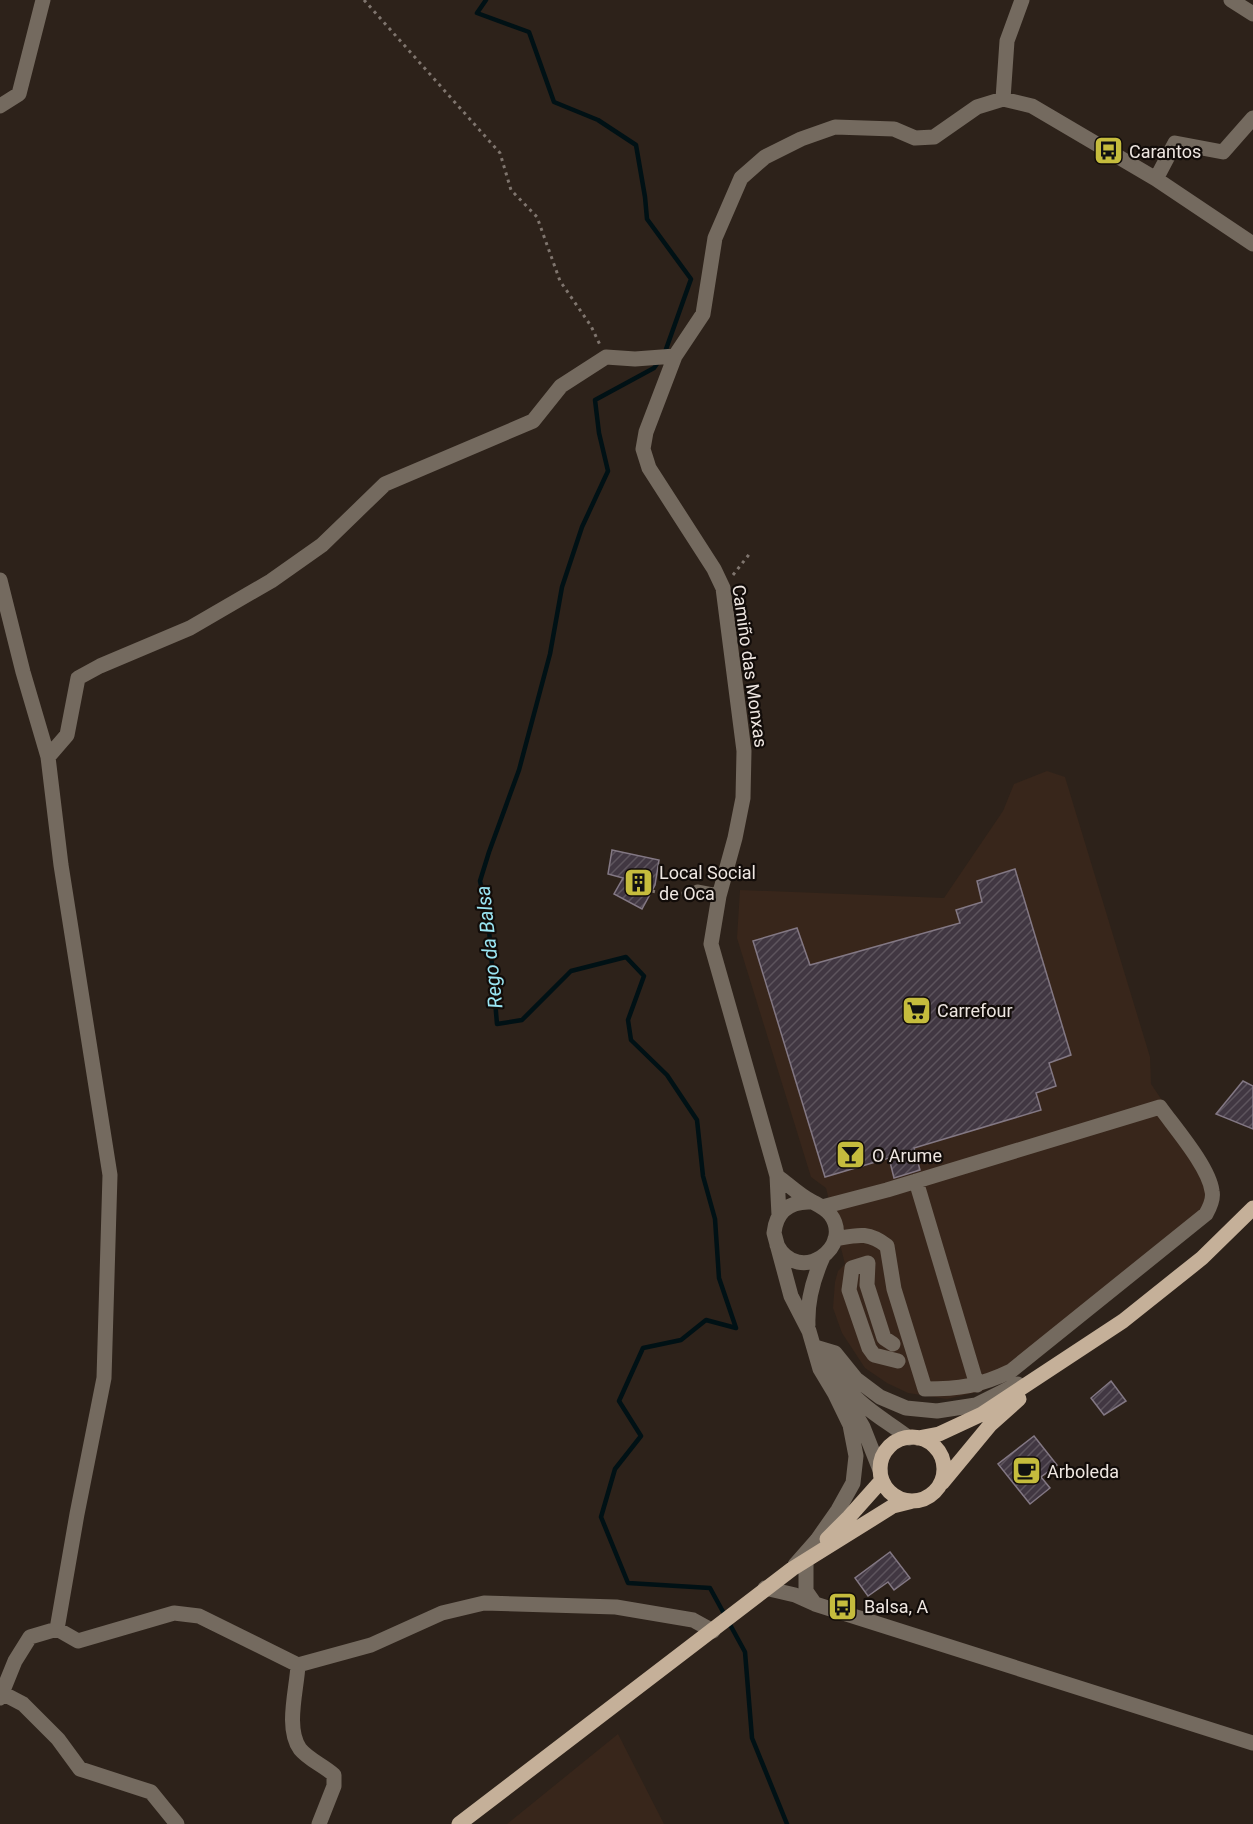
<svg xmlns="http://www.w3.org/2000/svg" width="1253" height="1824" font-family="Roboto,sans-serif">
<style>
.built{fill:#38261b}
.lines{fill:none;stroke-linecap:round;stroke-linejoin:round}
.stream{stroke:#001115;stroke-width:4.5}
.building{fill:url(#building-hatch);stroke:#837884;stroke-width:1.5}
.path{stroke:#7f756e;stroke-width:3;stroke-dasharray:3 4.5;stroke-linecap:butt}
.minor{stroke:#746a5f;stroke-width:15}
.major{stroke:#c5b099;stroke-width:15}
.labels{text-anchor:middle;dominant-baseline:central;stroke-width:4.5;stroke-linejoin:round;paint-order:stroke}
.poi-label{font-size:18px;fill:#eee6e1;stroke:#120c09;text-anchor:start}
.street-label{font-size:18px;fill:#eee6e1;stroke:#120c09}
.water-label{font-size:20px;font-style:italic;fill:#9ae5f3;stroke:#120c09}
</style>
<defs>
<pattern id="building-hatch" width="6" height="6" patternUnits="userSpaceOnUse" patternTransform="scale(1.5)"><rect width="6" height="6" fill="#413742"/><path d="M-1 1l2-2M0 6l6-6M5 7l2-2" fill="none" stroke="#5d545d"/></pattern>
</defs>
<rect width="100%" height="100%" fill="#2d221a"/>
<path class="built" d="M1047,771L1065,777L1150,1057L1151,1084L1210,1171L1217,1206L1026,1367L982,1391L947,1399L908,1393L887,1383L865,1368L842,1333L833,1308L835,1282L838,1271L845,1264L826,1188L811,1177L737,938L740,890L944,898L1003,811L1014,784Z
M618,1734L664,1824H507Z"/>
<g class="lines">
<path class="stream" d="M486,0L477,13L529,32L554,102L598,120L636,145L645,197L647,219L691,279L665,352
M659,361L654,368L595,400L599,433L608,471L582,527L562,587L550,654L519,770L489,852L480,881L488,918L497,1024L522,1020L571,971L626,957L644,976L628,1020L631,1040L667,1075L697,1120L703,1176L715,1219L719,1278L736,1328L706,1320L681,1340L643,1348L619,1401L641,1436L615,1469L601,1517L628,1583L710,1588L745,1652L752,1738L787,1824"/>
</g>
<path class="building" d="M612,850L659,860L655,885L642,909L614,894L623,878L608,874Z
M1015,869L1071,1055L1049,1063L1056,1086L1036,1093L1041,1110L914,1148L920,1170L894,1178L889,1158L825,1177L753,941L797,928L810,965L960,923L956,910L982,902L977,881Z
M1243,1081L1253,1086V1129L1216,1114Z
M1111,1381L1126,1401L1104,1415L1091,1398Z
M1034,1436L1057,1465L1041,1477L1050,1488L1030,1504L998,1464Z
M890,1552L910,1578L894,1590L888,1582L868,1596L855,1578Z"/>
<g class="lines">
<path class="path" d="M364,0L500,153L511,190L537,217L560,281L591,326L600,345
M733,575L751,552
M652,891L665,894L684,893"/>
<path class="minor" d="M1231,0L1253,14
M1003,99L1007,41L1022,0
M0,106L19,94L43,0
M1156,179L1175,143L1223,152L1253,118
M675,356L646,432L643,449L649,468L714,569L723,588L744,751L743,798L735,838L719,896L711,944L777,1176L779,1215
M0,580L23,672L48,757L67,735L78,678L100,666L190,628L271,581L322,545L385,484L533,421L561,386L606,357L635,359L675,356L703,314L715,238L741,178L765,157L801,139L835,127L894,129L915,138L934,137L977,107L1003,99L1032,106L1156,179L1253,244
M48,757L61,865L110,1175L104,1378L77,1514L57,1629
M698,892L719,896
M916,1181L977,1385
M822,1207L887,1190L1160,1107C1175,1128 1209,1167 1212,1191C1214,1199 1210,1207 1206,1214L1011,1371C980,1386 959,1389 925,1389L894,1289L887,1246C868,1231 857,1235 835,1239
M777,1245C799,1286 855,1247 830,1214C824,1207 818,1205 811,1201C799,1195 788,1184 777,1176
M808,1325C807,1301 813,1279 823,1257
M893,1344L884,1338L867,1285L868,1263L852,1268L849,1290L869,1348L874,1355L898,1361
M815,1347L835,1353L856,1379L880,1397L906,1408L937,1411L976,1405L1018,1384
M826,1358C837,1369 842,1384 853,1395C870,1413 890,1423 909,1438
M848,1401L863,1427L880,1470
M806,1558V1591L815,1604
M795,1565L817,1540L838,1510L853,1483L856,1456L850,1425L835,1394L820,1369L809,1331L791,1296L774,1233C776,1212 789,1201 811,1202
M765,1588L795,1595L815,1604L1253,1743
M298,1665C297,1689 285,1728 300,1749C309,1760 323,1765 334,1775V1786L319,1824
M2,1693L23,1704L58,1739L80,1769L151,1792L177,1824
M0,1698L15,1661L30,1637L57,1629L78,1641L174,1613L199,1616L298,1665L371,1645L442,1613L484,1603L616,1607L693,1620L713,1631"/>
<path class="major" d="M880 1469a32 32 0 1 1 64 0a32 32 0 1 1-64 0Z
M918,1438L939,1434L982,1414L1123,1321L1202,1258L1253,1208
M942,1483L990,1425L1019,1399
M827,1539L849,1517L882,1480
M459,1824L792,1569L893,1506L913,1501"/>
</g>
<defs>
<symbol id="bus-square" viewBox="-11 -11 22 22"><rect x="-9" y="-9" width="18" height="18" rx="4" fill="#c5bc3d" stroke="#120c09"/><path d="M-5-6H5V4H4V6H2V4H-2V6H-4V4H-5ZM-3.5-4V0h7V-4ZM-3.5 1.2v1.5H-2V1.2ZM2 1.2v1.5H3.5V1.2Z" fill="#111"/></symbol>
<symbol id="building-square" viewBox="-11 -11 22 22"><rect x="-9" y="-9" width="18" height="18" rx="4" fill="#c5bc3d" stroke="#120c09"/><path d="M-4-6H4V6H1V3H-1V6H-4ZM-2.5-4.3h1.7v1.8h-1.7ZM.8-4.3h1.7v1.8H.8ZM-2.5-1h1.7V.8h-1.7ZM.8-1h1.7V.8H.8Z" fill="#111"/></symbol>
<symbol id="supermarket-square" viewBox="-11 -11 22 22"><rect x="-9" y="-9" width="18" height="18" rx="4" fill="#c5bc3d" stroke="#120c09"/><path d="M-6-5.5h2.5l.6 2H6L4.5 2H-2.5L-4.4-4H-6ZM-1.5 3.2a1.3 1.3 0 1 0 .1 0ZM3 3.2a1.3 1.3 0 1 0 .1 0Z" fill="#111"/></symbol>
<symbol id="bar-square" viewBox="-11 -11 22 22"><rect x="-9" y="-9" width="18" height="18" rx="4" fill="#c5bc3d" stroke="#120c09"/><path d="M-6-5H6L.8 .8V4.5H3.5V6h-7V4.5H-.8V.8Z" fill="#111"/></symbol>
<symbol id="cafe-square" viewBox="-11 -11 22 22"><rect x="-9" y="-9" width="18" height="18" rx="4" fill="#c5bc3d" stroke="#120c09"/><path d="M-5.5-4.5H6V0H3Q3 3.5 0 3.5H-2.5Q-5.5 3.5-5.5 0ZM3-3.2v2h1.7v-2ZM-6 4.5H4V6H-6Z" fill="#111"/></symbol>
</defs>
<g fill-rule="evenodd">
<use href="#bus-square" x="1092" y="134" width="33" height="33"/>
<use href="#building-square" x="622" y="866" width="33" height="33"/>
<use href="#supermarket-square" x="900" y="994" width="33" height="33"/>
<use href="#bar-square" x="834" y="1138" width="33" height="33"/>
<use href="#cafe-square" x="1010" y="1454" width="33" height="33"/>
<use href="#bus-square" x="826" y="1590" width="33" height="33"/>
</g>
<g class="labels">
<g class="poi-label">
<text x="1129" y="151">Carantos</text>
<text x="659" y="872">Local Social<tspan x="659" dy="21">de Oca</tspan></text>
<text x="937" y="1010">Carrefour</text>
<text x="872" y="1155">O Arume</text>
<text x="1047" y="1471">Arboleda</text>
<text x="864" y="1606">Balsa, A</text>
</g>
<g class="street-label">
<text transform="translate(750 666) rotate(82)">Camiño das Monxas</text>
</g>
<g class="water-label">
<text transform="translate(489 947) rotate(-96)">Rego da Balsa</text>
</g>
</g>
</svg>
